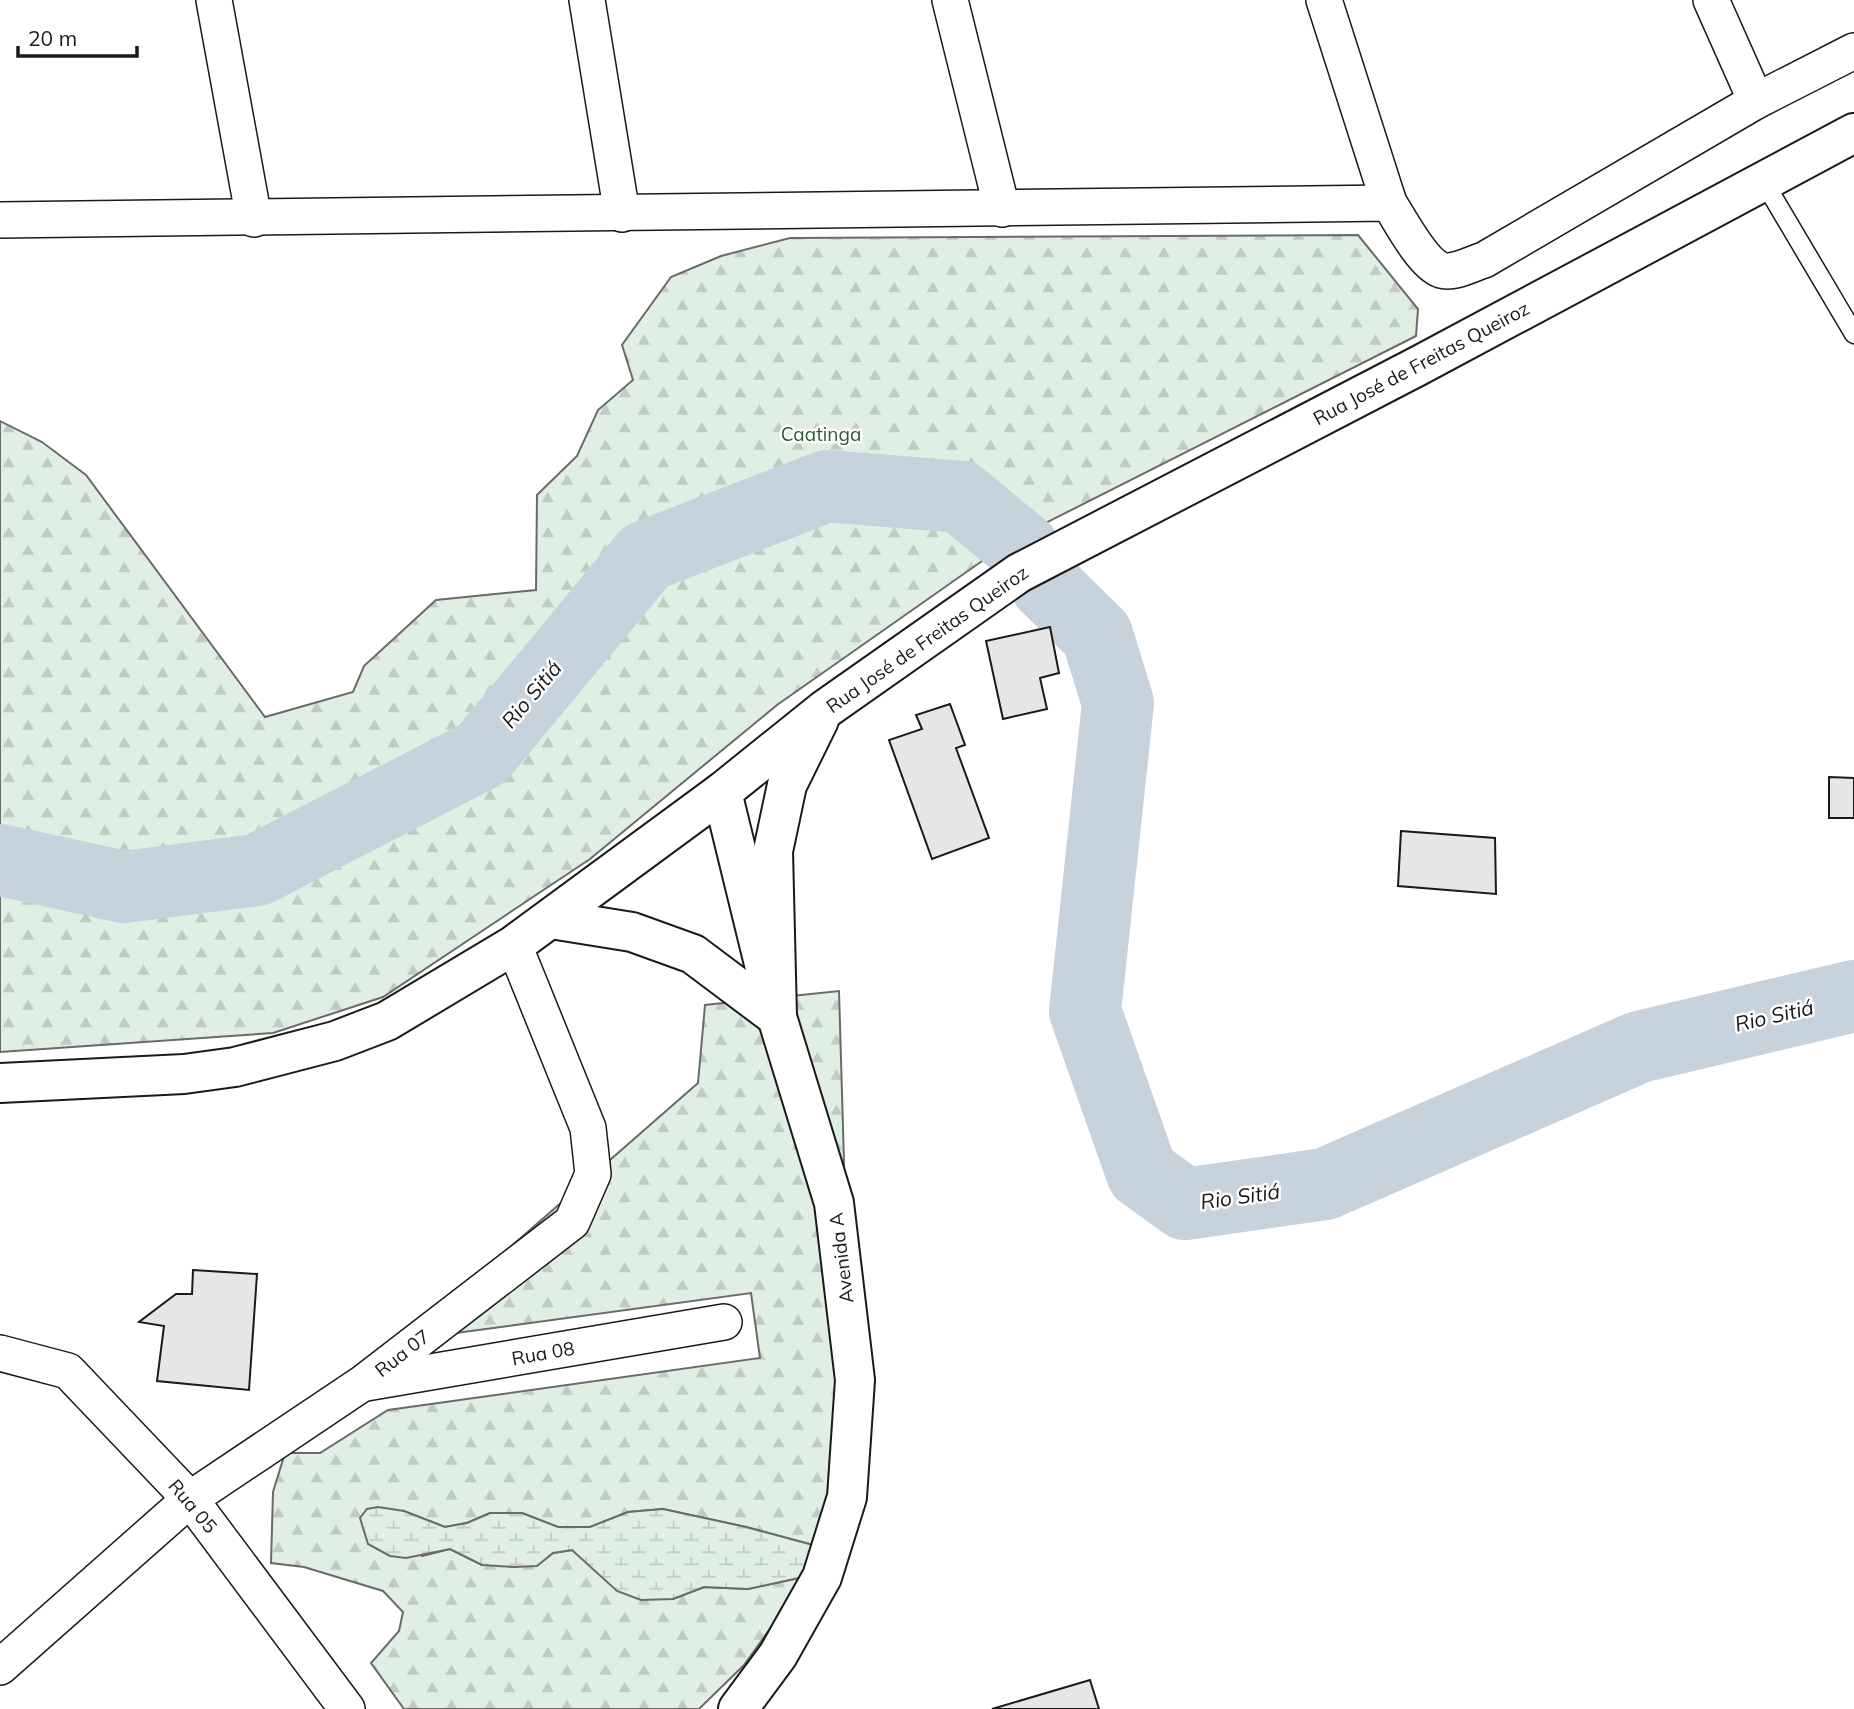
<svg xmlns="http://www.w3.org/2000/svg" width="1854" height="1709" viewBox="0 0 1854 1709" font-family="Mulish,sans-serif">
	<defs>
		<pattern id="forest-firs" width="22" height="20" patternUnits="userSpaceOnUse" patternTransform="scale(1.75)"><rect width="22" height="20" fill="#e0efe3"/><path d="M5 1l3.5 6h-7zM16 11l3.5 6h-7z" fill="#c0ccc2"/></pattern>
		<pattern id="wetland-marsh" width="20" height="14" patternUnits="userSpaceOnUse" patternTransform="scale(1.75)"><rect width="20" height="14" fill="#e0efe3"/><path d="M1 5h8M5 5V1M11 12h8M15 12V8" fill="none" stroke="#c0ccc2"/></pattern>
	</defs>
	<rect width="100%" height="100%" fill="#fff"/>
	<!-- forest -->
	<g fill="url(#forest-firs)" stroke="#6a6a6a" stroke-width="2">
		<path d="M1358,235L1418,309L1416,336L1012,540L777,705L590,859L383,997L273,1033L0,1052V421L42,442L86,475L265,717L353,692L364,666L436,600L536,590L537,495L577,456L598,410L633,380L622,345L671,277L721,256L790,238Z"/>
		<path d="M839,991L852,1435L824,1548L746,1527L663,1509L628,1512L590,1527H558L522,1513H490L467,1523L445,1527L404,1511L422,1556L450,1549L482,1565H537L553,1553L572,1550L589,1564L673,1599L704,1587L748,1589L808,1576L744,1665L699,1709H404L371,1663L399,1631L403,1612L383,1591L304,1567L271,1563L273,1492L285,1453H320L388,1410L760,1358L751,1293L404,1340L698,1083L705,1005Z"/>
	</g>
	<!-- wetland -->
	<path fill="url(#wetland-marsh)" stroke="#6a6a6a" stroke-width="2" d="M378,1507L404,1511L445,1527L467,1523L490,1513H522L558,1527H590L628,1512L663,1509L746,1527L824,1548L808,1576L748,1589L704,1587L673,1599L641,1600L617,1591L572,1550L553,1553L537,1566L514,1567L482,1565L450,1549L406,1558L390,1556L368,1544L360,1518L367,1509Z"/>
	<g fill="none" stroke-linecap="round" stroke-linejoin="round">
		<!-- river -->
		<g stroke="#c6d2dc" stroke-width="72">
			<path d="M1046,585L1097,635L1118,703L1085,1011L1142,1173L1185,1204L1325,1184L1639,1047L1854,996"/>
			<path d="M0,860L124,887L257,870L482,754L646,556L827,486L961,497L1025,550"/>
		</g>
	</g>
	<!-- building -->
	<g fill="#e6e6e6" stroke="#1a1a1a" stroke-width="2">
		<path d="M1050,627L1059,673L1040,678L1047,709L1003,719L986,641Z"/>
		<path d="M950,704L965,745L956,748L989,838L932,859L889,740L922,729L916,715Z"/>
		<path d="M1829,777L1854,778V818H1829Z"/>
		<path d="M1401,831L1495,838L1496,894L1398,886Z"/>
		<path d="M193,1270L257,1274L249,1390L157,1381L164,1326L139,1322L176,1294H192Z"/>
		<path d="M1090,1680L1099,1709H992Z"/>
	</g>
	<g fill="none" stroke-linecap="round" stroke-linejoin="round">
		<!-- service casing -->
		<g stroke="#1a1a1a" stroke-width="21">
			<path id="service" d="M1764,182L1854,334"/>
		</g>
		<!-- minor casing -->
		<g stroke="#1a1a1a" stroke-width="38">
			<g id="minor">
				<path d="M214,0L254,219"/>
				<path d="M587,0L622,214"/>
				<path d="M950,0L1002,209"/>
				<path d="M1324,0L1389,203"/>
				<path d="M1711,0L1756,101"/>
				<path d="M0,220L1389,203C1400,220 1422,263 1441,270C1454,274 1471,264 1484,260L1756,101L1854,51"/>
				<path d="M0,1353L68,1371L190,1499L347,1709"/>
				<path d="M366,1383L724,1322"/>
				<path d="M0,1667L190,1499L363,1383L572,1222L593,1174L588,1128L514,945"/>
			</g>
		</g>
		<!-- tertiary casing -->
		<g stroke="#1a1a1a" stroke-width="42">
			<path id="tertiary" d="M722,792L777,1017L834,1203L855,1380L847,1497L822,1577L778,1655L738,1709"/>
		</g>
		<!-- secondary casing -->
		<g stroke="#1a1a1a" stroke-width="42">
			<g id="secondary">
				<path d="M551,919L632,932L693,954L777,1017"/>
				<path d="M777,1017L773,851L787,785L819,720"/>
				<path d="M0,1083L184,1074L235,1067L335,1041L387,1021L514,945L722,792L824,710L1019,573L1418,366L1854,133"/>
			</g>
		</g>
		<!-- service -->
		<use href="#service" stroke="#fff" stroke-width="18"/>
		<!-- minor -->
		<use href="#minor" stroke="#fff" stroke-width="35"/>
		<!-- tertiary -->
		<use href="#tertiary" stroke="#fff" stroke-width="38"/>
		<!-- secondary -->
		<use href="#secondary" stroke="#fff" stroke-width="38"/>
	</g>
	<g text-anchor="middle" dominant-baseline="central" stroke-width="5" stroke-linejoin="round" paint-order="stroke">
		<!-- street labels -->
		<g font-size="19" fill="#1a1a1a" stroke="#fff">
			<text transform="translate(1421 363) rotate(-28)">Rua José de Freitas Queiroz</text>
			<text transform="translate(927 639) rotate(-35)">Rua José de Freitas Queiroz</text>
			<text transform="translate(841 1258) rotate(-97)">Avenida A</text>
			<text transform="translate(402 1353) rotate(-38)">Rua 07</text>
			<text transform="translate(543 1353) rotate(-10)">Rua 08</text>
			<text transform="translate(193 1506) rotate(50)">Rua 05</text>
		</g>
		<!-- park labels -->
		<g font-size="19" fill="#2b5a34" stroke="#fff">
			<text x="821" y="434">Caatinga</text>
		</g>
		<!-- water labels -->
		<g font-size="21" font-style="italic" fill="#1a1a1a" stroke="#fff">
			<text transform="translate(531 694) rotate(-50)">Rio Sitiá</text>
			<text transform="translate(1774 1015) rotate(-13)">Rio Sitiá</text>
			<text transform="translate(1240 1196) rotate(-8)">Rio Sitiá</text>
		</g>
	</g>
	<!-- scale -->
	<path d="M18 46v10h119v-10" fill="none" stroke="#1a1a1a" stroke-width="3.5"/>
	<text x="28" y="46" font-size="21" fill="#1a1a1a" stroke="#ffffff" stroke-width="5" paint-order="stroke">20 m</text>
</svg>
